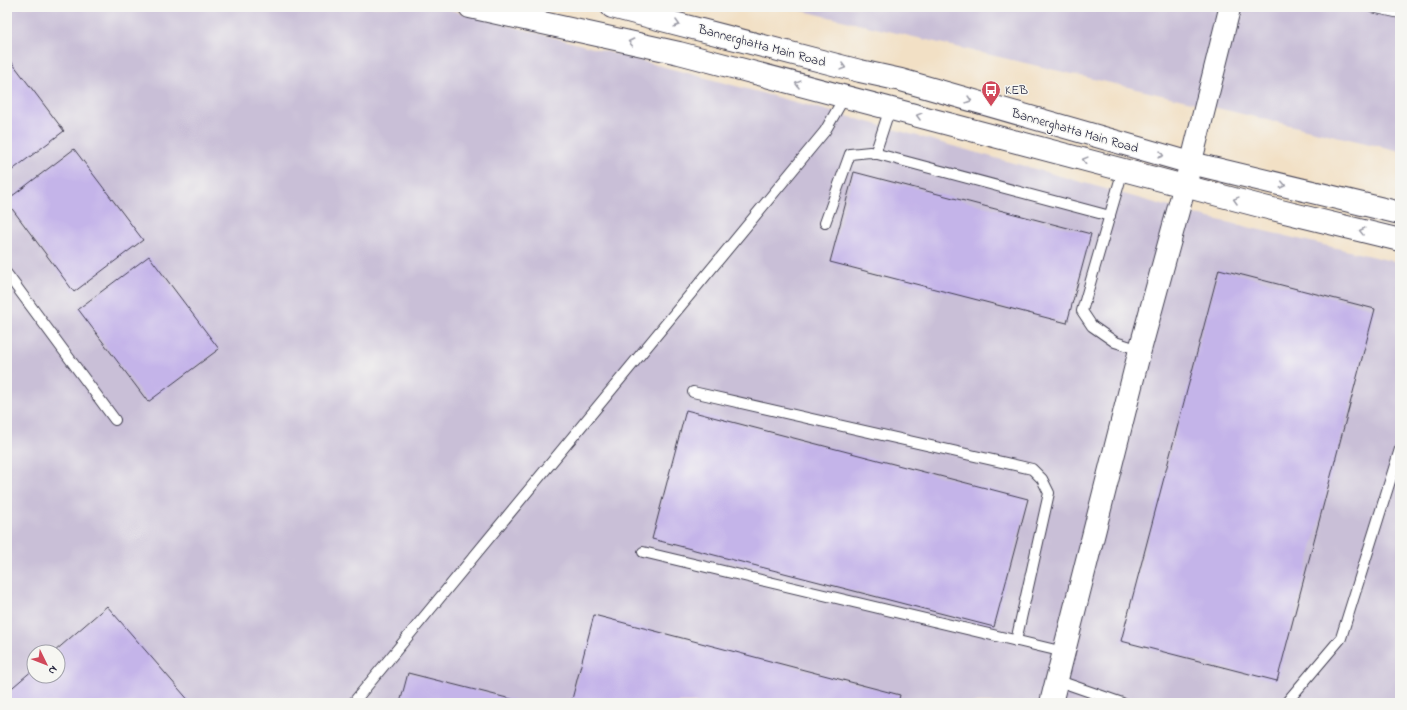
<svg xmlns="http://www.w3.org/2000/svg" width="1407" height="710" viewBox="0 0 1407 710" font-family="'Indie Flower',sans-serif">
	<rect width="100%" height="100%" fill="#f6f6f2"/>
	<filter id="ink" filterUnits="userSpaceOnUse"><feTurbulence type="fractalNoise" baseFrequency=".025" numOctaves="2"/><feDisplacementMap in="SourceGraphic" scale="8" xChannelSelector="R" yChannelSelector="G"/><feConvolveMatrix kernelMatrix="1 2 1 2 8 2 1 2 1" color-interpolation-filters="sRGB"/></filter>
	<filter id="wash" filterUnits="userSpaceOnUse"><feTurbulence type="fractalNoise" baseFrequency=".012" numOctaves="4" result="noise"/><feDisplacementMap in="SourceGraphic" scale="16" xChannelSelector="R" yChannelSelector="G"/><feGaussianBlur stdDeviation="0.9" result="paint"/><feColorMatrix in="noise" values="0 0 0 0 0 0 0 0 0 0 0 0 0 0 0 0 0 1.4 0 .05"/><feComposite in="paint" operator="in"/></filter>
	<g filter="url(#wash)">
		<rect width="100%" height="100%" fill="#f2e0c5"/>
		<!-- industrial -->
		<g fill="#c9bfd7" fill-rule="evenodd">
			<path d="M7,7H440L829,111L1205,217L1400,263V703H7ZM34,652H58V676H34Z"/>
			<path d="M786,7H1400V151Z"/>
		</g>
		<g id="blocks">
			<!-- building -->
			<g fill="#c4b4e9">
				<path d="M7,56L64,131L7,174Z"/>
				<path d="M74,149L143,240L74,292L7,202V200Z"/>
				<path d="M854,172L1091,234L1067,323L830,262Z"/>
				<path d="M149,256L219,349L148,402L78,309Z"/>
				<path d="M1219,269L1375,309L1277,681L1121,641Z"/>
				<path d="M686,410L1028,499L994,627L652,539Z"/>
				<path d="M107,606L191,703H7V692L34,669V676H58V652H54Z"/>
				<path d="M594,615L900,695L898,703H571Z"/>
				<path d="M408,673L523,702V703H400Z"/>
			</g>
		</g>
	</g>
	<g filter="url(#ink)">
		<use href="#blocks" fill-opacity="0" stroke="#413e50" stroke-width="1"/>
		<g fill="none" stroke-linecap="round" stroke-linejoin="round">
			<!-- service casing -->
			<g stroke="#413e50" stroke-width="12">
				<g id="service">
					<path d="M1372,7L1400,13"/>
					<path d="M875,154L890,108"/>
					<path d="M1123,170L1082,311L1092,326L1115,342L1140,350"/>
					<path d="M825,223L850,154L870,152L1110,216"/>
					<path d="M7,274L115,420"/>
					<path d="M693,392L1032,469L1042,479L1049,493L1016,641"/>
					<path d="M643,552L1064,652"/>
					<path d="M1056,680L1122,703"/>
					<path d="M353,703L825,131L845,96"/>
					<path d="M1286,703L1341,638L1400,449"/>
				</g>
			</g>
			<!-- minor casing -->
			<g stroke="#413e50" stroke-width="23">
				<path id="minor" d="M1191,163L1230,7"/>
			</g>
			<!-- tertiary casing -->
			<g stroke="#413e50" stroke-width="24">
				<path id="tertiary" d="M1051,703L1140,350L1191,163"/>
			</g>
			<!-- primary casing -->
			<g stroke="#413e50" stroke-width="24">
				<g id="primary">
					<path d="M470,7L679,53L1264,207L1400,240"/>
					<path d="M612,7L860,71L901,80L1191,163L1400,213"/>
				</g>
			</g>
			<!-- service -->
			<use href="#service" stroke="#fff" stroke-width="10"/>
			<!-- minor -->
			<use href="#minor" stroke="#fff" stroke-width="21"/>
			<!-- tertiary -->
			<use href="#tertiary" stroke="#fff" stroke-width="22"/>
			<!-- primary -->
			<use href="#primary" stroke="#fff" stroke-width="22"/>
		</g>
		<!-- one-way arrows -->
		<defs><path id="oneway-chevron" d="M-2-3.5L2.5 0L-2 3.5" fill="none" stroke-width="1.6" stroke-linecap="round" stroke-linejoin="round"/></defs>
		<g stroke="#9c9ca7">
			<use href="#oneway-chevron" transform="translate(677 24) rotate(15)"/>
			<use href="#oneway-chevron" transform="translate(631 42) rotate(-168)"/>
			<use href="#oneway-chevron" transform="translate(843 67) rotate(15)"/>
			<use href="#oneway-chevron" transform="translate(798 84) rotate(-165)"/>
			<use href="#oneway-chevron" transform="translate(969 100) rotate(16)"/>
			<use href="#oneway-chevron" transform="translate(919 116) rotate(-165)"/>
			<use href="#oneway-chevron" transform="translate(1161 155) rotate(16)"/>
			<use href="#oneway-chevron" transform="translate(1085 160) rotate(-165)"/>
			<use href="#oneway-chevron" transform="translate(1283 185) rotate(13)"/>
			<use href="#oneway-chevron" transform="translate(1236 200) rotate(-165)"/>
			<use href="#oneway-chevron" transform="translate(1362 231) rotate(-166)"/>
		</g>
	</g>
	<!-- icons -->
	<defs>
		<g id="bus-pin" transform="scale(1)"><path d="M0 17L-7.5 6A9.5 9.5 0 1 1 7.5 6Z" fill="#d1495b" stroke="#f6f6f2"/><path d="M-5-6H5V4H4V6H2V4H-2V6H-4V4H-5ZM-3.5-4V0h7V-4ZM-3.5 1.2v1.5H-2V1.2ZM2 1.2v1.5H3.5V1.2Z" fill="#fff"/></g>
	</defs>
	<g fill-rule="evenodd">
		<use href="#bus-pin" x="991" y="90"/>
	</g>
	<g text-anchor="middle" dominant-baseline="central" stroke-width="3" stroke-linejoin="round" paint-order="stroke">
		<!-- street labels -->
		<g font-size="13" fill="#22223b" stroke="#f6f6f2">
			<text transform="translate(762 46) rotate(15)">Bannerghatta Main Road</text>
			<text transform="translate(1075 131) rotate(16)">Bannerghatta Main Road</text>
		</g>
		<!-- poi labels -->
		<g font-size="13" fill="#22223b" stroke="#f6f6f2" text-anchor="start">
			<text x="1005" y="90">KEB</text>
		</g>
	</g>
	<!-- margin -->
	<rect width="1407" height="710" fill="none" stroke="#f6f6f2" stroke-width="24"/>
	<!-- north arrow -->
	<g transform="translate(46 664) rotate(133)"><circle r="19" fill="#f6f6f2" stroke="#a1a1a9"/>
	<path d="M0-3L7 15L0 10L-7 15Z" fill="#d1495b"/>
	<text y="-6" font-size="11" font-weight="bold" text-anchor="middle" fill="#22223b">N</text>
	</g>
</svg>
